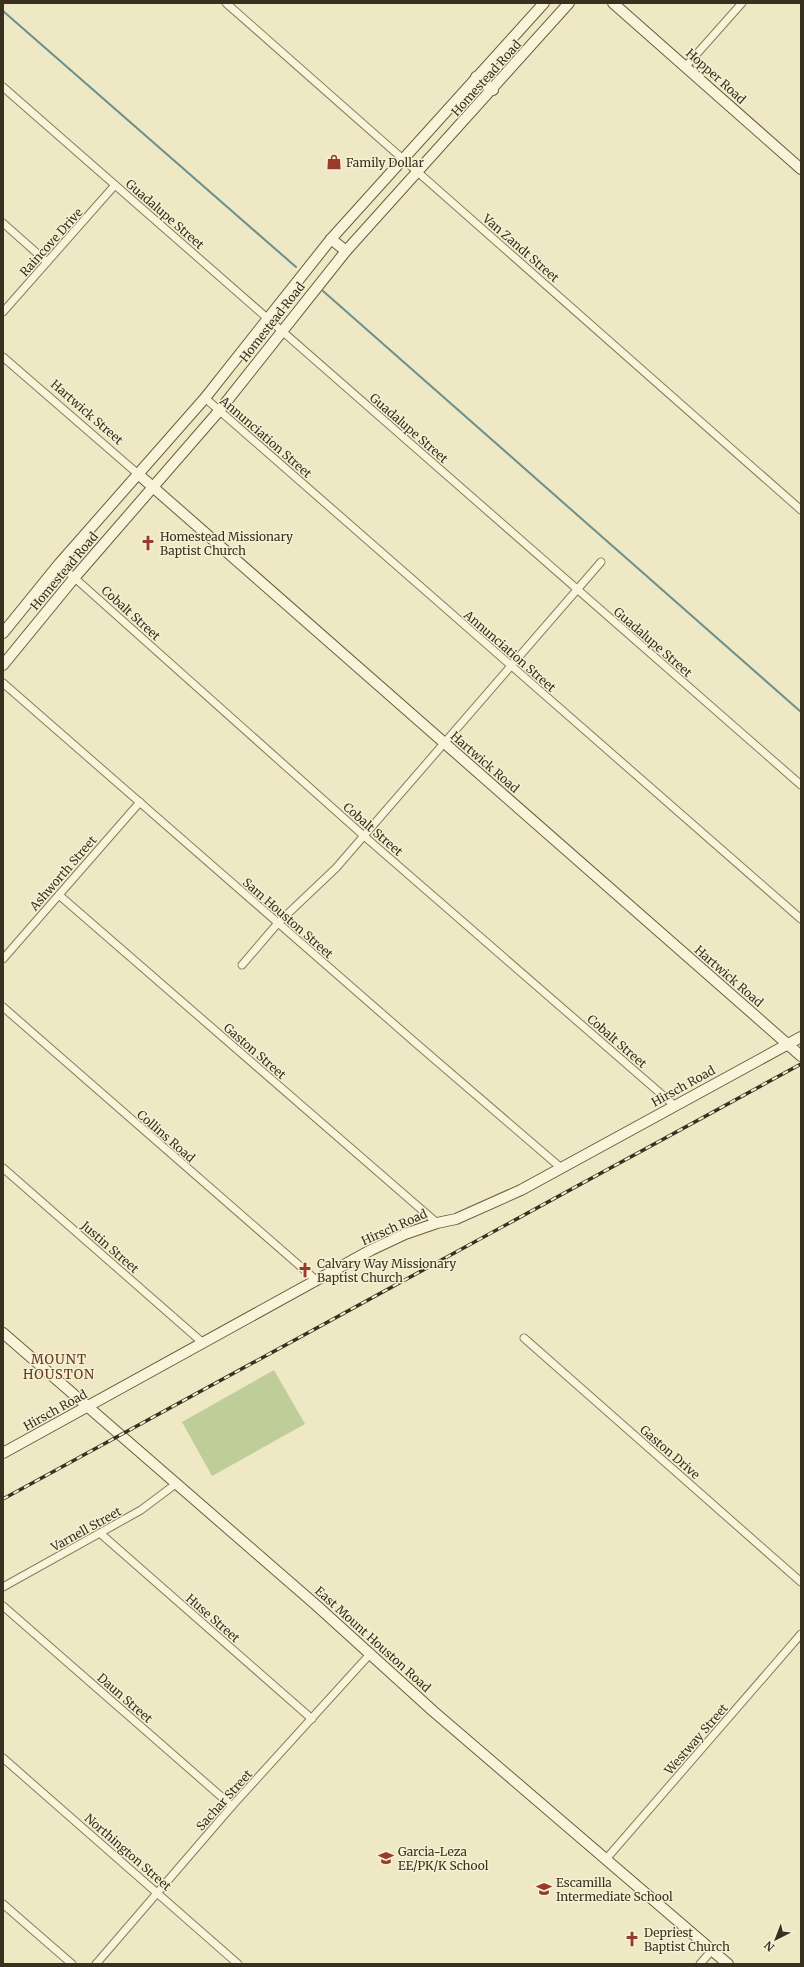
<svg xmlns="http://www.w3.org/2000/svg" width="804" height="1967" viewBox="0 0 804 1967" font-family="Merriweather,serif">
	<rect width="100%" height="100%" fill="#eee8c5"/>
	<!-- pitch -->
	<path fill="#bfcd99" d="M274,1370L305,1424L212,1476L182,1422Z"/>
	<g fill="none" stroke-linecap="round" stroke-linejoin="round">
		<!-- stream -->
		<g stroke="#6d908d" stroke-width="2">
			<path d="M3,11L296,267"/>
			<path d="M323,291L801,712"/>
		</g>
		<!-- street casing -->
		<g stroke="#897b5b" stroke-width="9">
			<g id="street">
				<path d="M226,3L801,510"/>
				<path d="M686,66L742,3"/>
				<path d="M3,87L801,785"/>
				<path d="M3,223L47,262"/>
				<path d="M3,312L115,185"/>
				<path d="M3,357L138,474"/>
				<path d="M205,398L801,919"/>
				<path d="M59,564L364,836L675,1106"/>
				<path d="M3,683L418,1045L560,1167"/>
				<path d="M59,895L437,1223"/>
				<path d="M3,959L140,802"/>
				<path d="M242,965L278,923L336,868L601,562"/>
				<path d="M3,1007L316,1280"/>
				<path d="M3,1168L203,1343"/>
				<path d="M524,1338L801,1582"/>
				<path d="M101,1534L312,1719"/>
				<path d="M3,1587L141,1510L177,1483"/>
				<path d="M3,1606L232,1806"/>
				<path d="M3,1758L238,1964"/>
				<path d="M607,1858L801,1634"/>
				<path d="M3,1904L72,1964"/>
				<path d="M96,1964L232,1806L371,1653"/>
				<path d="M700,1964L712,1950"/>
			</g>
		</g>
		<!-- secondary casing -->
		<g stroke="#6b5c3e" stroke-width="12">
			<g id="secondary">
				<path d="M613,3L801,169"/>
				<path d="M476,77L493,90"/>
				<path d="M331,239L346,251"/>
				<path d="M138,474L801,1056"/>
				<path d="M3,633L59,564L205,398L331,239L544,3"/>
				<path d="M3,665L75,577L219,411L346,251L569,3"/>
				<path d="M3,1333L316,1605L433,1711L728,1964"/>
				<path d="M3,1453L371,1250L405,1234L437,1223L456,1219L521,1190L801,1037"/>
			</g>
		</g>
		<!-- street -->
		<use href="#street" stroke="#f9f4d9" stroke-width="7"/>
		<!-- secondary -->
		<use href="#secondary" stroke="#f9f4d9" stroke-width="10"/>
		<!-- rail casing -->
		<g stroke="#3a301f" stroke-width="3.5">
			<path id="rail" d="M3,1499L801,1064"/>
		</g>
		<!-- rail -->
		<use href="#rail" stroke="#f6f1d5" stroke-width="2" stroke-dasharray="6" stroke-linecap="butt"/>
	</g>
	<!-- icons -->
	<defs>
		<g id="shop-bare" transform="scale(1.2)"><path d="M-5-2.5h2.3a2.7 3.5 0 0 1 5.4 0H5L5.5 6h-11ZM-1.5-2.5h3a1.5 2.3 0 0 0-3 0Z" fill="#983b2b" stroke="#f6f1d5" stroke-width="2.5" paint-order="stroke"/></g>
		<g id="church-bare" transform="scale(1.2)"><path d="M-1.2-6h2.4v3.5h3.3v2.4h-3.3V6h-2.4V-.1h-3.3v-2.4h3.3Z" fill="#983b2b" stroke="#f6f1d5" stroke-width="2.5" paint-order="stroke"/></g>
		<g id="school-bare" transform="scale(1.2)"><path d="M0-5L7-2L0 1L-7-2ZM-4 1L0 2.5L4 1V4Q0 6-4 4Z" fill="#983b2b" stroke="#f6f1d5" stroke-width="2.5" paint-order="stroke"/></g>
	</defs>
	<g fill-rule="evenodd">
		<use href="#shop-bare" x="334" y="162"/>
		<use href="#church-bare" x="148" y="543"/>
		<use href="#church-bare" x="305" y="1270"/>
		<use href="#school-bare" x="386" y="1858"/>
		<use href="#school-bare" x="544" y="1889"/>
		<use href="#church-bare" x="632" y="1939"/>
	</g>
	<g text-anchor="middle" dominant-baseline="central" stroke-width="3" stroke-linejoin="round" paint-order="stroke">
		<!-- street labels -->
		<g font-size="12" fill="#3a301f" stroke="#f6f1d5">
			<text transform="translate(716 76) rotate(42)">Hopper Road</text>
			<text transform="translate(486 78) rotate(-48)">Homestead Road</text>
			<text transform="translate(165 214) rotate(41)">Guadalupe Street</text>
			<text transform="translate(51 242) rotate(-48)">Raincove Drive</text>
			<text transform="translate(521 248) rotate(41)">Van Zandt Street</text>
			<text transform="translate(272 322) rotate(-52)">Homestead Road</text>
			<text transform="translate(87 412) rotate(41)">Hartwick Street</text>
			<text transform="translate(409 428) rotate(41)">Guadalupe Street</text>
			<text transform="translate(266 437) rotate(41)">Annunciation Street</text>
			<text transform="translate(64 571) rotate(-50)">Homestead Road</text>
			<text transform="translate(131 613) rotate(42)">Cobalt Street</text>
			<text transform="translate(653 642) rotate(41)">Guadalupe Street</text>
			<text transform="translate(510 651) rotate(41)">Annunciation Street</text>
			<text transform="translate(485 762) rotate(41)">Hartwick Road</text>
			<text transform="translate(373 829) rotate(41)">Cobalt Street</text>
			<text transform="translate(63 873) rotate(-49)">Ashworth Street</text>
			<text transform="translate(288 918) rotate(41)">Sam Houston Street</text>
			<text transform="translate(729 976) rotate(41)">Hartwick Road</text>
			<text transform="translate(617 1041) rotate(41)">Cobalt Street</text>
			<text transform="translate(255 1051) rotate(41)">Gaston Street</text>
			<text transform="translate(683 1086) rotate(-29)">Hirsch Road</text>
			<text transform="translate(166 1136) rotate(41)">Collins Road</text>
			<text transform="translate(394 1227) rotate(-24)">Hirsch Road</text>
			<text transform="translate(110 1247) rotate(41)">Justin Street</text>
			<text transform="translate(55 1410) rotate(-29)">Hirsch Road</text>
			<text transform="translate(670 1452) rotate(41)">Gaston Drive</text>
			<text transform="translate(86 1529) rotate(-29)">Varnell Street</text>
			<text transform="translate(213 1618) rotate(41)">Huse Street</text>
			<text transform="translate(373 1639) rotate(42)">East Mount Houston Road</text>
			<text transform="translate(125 1698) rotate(41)">Daun Street</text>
			<text transform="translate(696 1739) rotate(-49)">Westway Street</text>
			<text transform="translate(224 1800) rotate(-48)">Sachar Street</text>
			<text transform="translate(128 1852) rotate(41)">Northington Street</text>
		</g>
		<!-- poi labels -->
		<g font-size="12" fill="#3a301f" stroke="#f6f1d5" text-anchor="start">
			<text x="346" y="162">Family Dollar</text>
			<text x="160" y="536">Homestead Missionary<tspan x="160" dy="14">Baptist Church</tspan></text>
			<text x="317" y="1263">Calvary Way Missionary<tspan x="317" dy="14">Baptist Church</tspan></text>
			<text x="398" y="1851">Garcia-Leza<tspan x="398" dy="14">EE/PK/K School</tspan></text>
			<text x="556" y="1882">Escamilla<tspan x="556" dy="14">Intermediate School</tspan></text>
			<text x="644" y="1932">Depriest<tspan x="644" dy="14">Baptist Church</tspan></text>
		</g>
		<!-- neighbourhood labels -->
		<g font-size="13" letter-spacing="1" fill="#66381e" stroke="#f6f1d5">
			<text x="59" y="1359">MOUNT<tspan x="59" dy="15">HOUSTON</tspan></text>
		</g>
	</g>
	<!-- border -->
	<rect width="804" height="1967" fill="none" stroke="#3a301f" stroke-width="8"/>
	<!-- north arrow -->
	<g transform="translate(776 1939) rotate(222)" stroke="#f6f1d5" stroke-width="3" paint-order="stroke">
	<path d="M0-3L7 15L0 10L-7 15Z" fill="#3a301f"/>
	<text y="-6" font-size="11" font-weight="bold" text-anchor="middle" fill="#3a301f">N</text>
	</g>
</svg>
